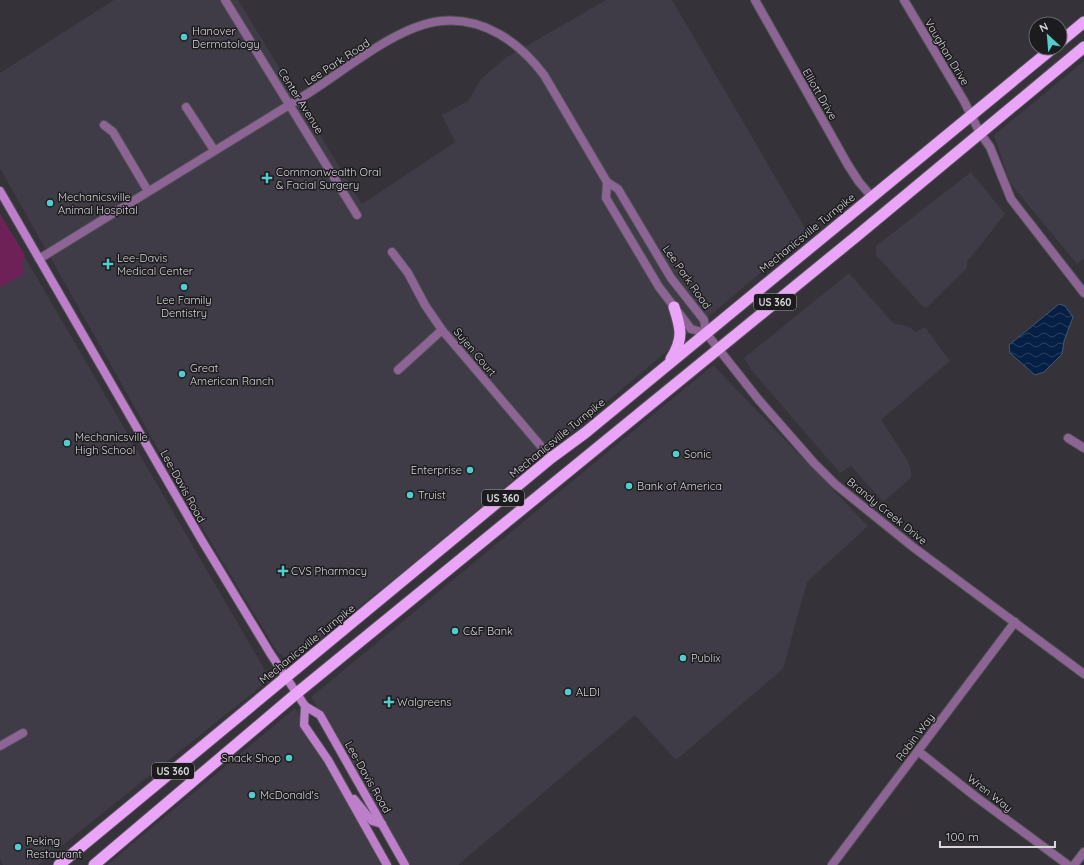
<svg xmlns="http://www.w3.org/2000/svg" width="1084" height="865" viewBox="0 0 1084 865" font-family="Quicksand,sans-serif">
	<defs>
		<pattern id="water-waves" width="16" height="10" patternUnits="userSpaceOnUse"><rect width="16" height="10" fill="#062045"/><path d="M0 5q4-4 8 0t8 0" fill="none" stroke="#2a405f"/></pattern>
	</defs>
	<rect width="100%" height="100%" fill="#353339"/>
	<!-- built -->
	<g fill="#3f3b47">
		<path d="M114,0H238L362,204L455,142L442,115L468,101L481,79L507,57L606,0H672L808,233L418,560L298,656L285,657L278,653L206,534L0,168V73Z"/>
		<path d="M1084,61V258L1077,264L1010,183L994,135Z"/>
		<path d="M971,172L1005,214L967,262V268L926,308L921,305L876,255V246Z"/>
		<path d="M0,214L266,672L265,683L38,865H3L0,859Z"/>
		<path d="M849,273L893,323L909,327L916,332L925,327L950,361L881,420L908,461L911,471V478L883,502L851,466L840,473L752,371L744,358Z"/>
		<path d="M713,365L868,526L807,582L783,669L676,760L635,715L458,865H399L353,769L311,697Z"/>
		<path d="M295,708L383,865H107Z"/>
	</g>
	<!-- pitch -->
	<path fill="#6d2156" d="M0,214L25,255L22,266L24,274L0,287Z"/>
	<!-- water -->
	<path fill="url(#water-waves)" stroke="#455772" d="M1059,304L1065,306L1073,317L1064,341L1062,354L1044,372L1035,375L1010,353L1009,345Z"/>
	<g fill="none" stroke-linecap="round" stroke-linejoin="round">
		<!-- minor casing -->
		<g stroke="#525056" stroke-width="10">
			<g id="minor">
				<path d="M225,0L357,215"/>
				<path d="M755,0L848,165L859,182L872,197"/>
				<path d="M904,0L964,101L980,133L990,147L1011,199L1084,293"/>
				<path d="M186,107L214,150"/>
				<path d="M104,125L113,132L148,191"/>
				<path d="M607,182L606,198L659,287L691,329L706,333"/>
				<path d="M392,252L408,273L425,305L442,330L551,458"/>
				<path d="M39,259C128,204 218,149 307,94C344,71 398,25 441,21C484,17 519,42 544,75L607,182L618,189L671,278L704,320L706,333L758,399L814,463L835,484L913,547L1084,674"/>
				<path d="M398,370L442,330"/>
				<path d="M1068,438L1084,448"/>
				<path d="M0,746L23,733"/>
				<path d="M918,751L976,797L1068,865"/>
				<path d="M832,865L1015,622"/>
				<path d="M1074,865L1084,852"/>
			</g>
		</g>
		<!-- secondary casing -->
		<g stroke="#525056" stroke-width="10">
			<g id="secondary">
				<path d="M0,191L201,539L270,653L305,706L320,715L405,865"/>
				<path d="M305,706L304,725L328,760L387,865"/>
				<path d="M354,799L372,821L382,824"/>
			</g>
		</g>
		<!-- trunk casing -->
		<g stroke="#525056" stroke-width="13">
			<g id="trunk">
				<path d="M1060,42L1084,22"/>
				<path d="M671,359C684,338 681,329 674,307"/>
				<path d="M59,865L551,458L585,433L1053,48"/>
				<path d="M94,865L297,693L858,235L1084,47"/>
			</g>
		</g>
		<!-- minor -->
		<use href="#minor" stroke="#8d6594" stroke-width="8"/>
		<!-- secondary -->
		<use href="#secondary" stroke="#be7fca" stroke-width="8"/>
		<!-- trunk -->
		<use href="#trunk" stroke="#eba5f8" stroke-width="11"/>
	</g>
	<!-- markers -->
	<g fill="#52cdcd" stroke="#1c1b1e" stroke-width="1.5">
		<circle cx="184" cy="37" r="4"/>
		<path d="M265 172h4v4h4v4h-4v4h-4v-4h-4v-4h4z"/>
		<circle cx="50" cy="203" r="4"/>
		<path d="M106 258h4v4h4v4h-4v4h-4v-4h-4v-4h4z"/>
		<circle cx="184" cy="287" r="4"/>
		<circle cx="182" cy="374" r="4"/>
		<circle cx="67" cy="443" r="4"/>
		<circle cx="676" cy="454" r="4"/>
		<circle cx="470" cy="470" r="4"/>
		<circle cx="629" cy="486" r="4"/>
		<circle cx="410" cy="495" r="4"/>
		<path d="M281 565h4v4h4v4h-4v4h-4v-4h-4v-4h4z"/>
		<circle cx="455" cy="631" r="4"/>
		<circle cx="683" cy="658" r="4"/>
		<circle cx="568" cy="692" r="4"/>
		<path d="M387 696h4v4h4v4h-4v4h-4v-4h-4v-4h4z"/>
		<circle cx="289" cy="758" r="4"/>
		<circle cx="252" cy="795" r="4"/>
		<circle cx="18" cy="847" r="4"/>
	</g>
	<g text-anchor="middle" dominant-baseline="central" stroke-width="3" stroke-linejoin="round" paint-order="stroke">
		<!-- shield labels -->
		<g fill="#1c1b1e" stroke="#9f9ea2" stroke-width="1">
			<rect x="754" y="294" width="42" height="16" rx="3"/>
			<rect x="482" y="490" width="42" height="16" rx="3"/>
			<rect x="152" y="763" width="42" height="16" rx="3"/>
		</g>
		<g font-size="10" font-weight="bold" fill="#d7d6da">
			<text x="775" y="302">US 360</text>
			<text x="503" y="498">US 360</text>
			<text x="173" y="771">US 360</text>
		</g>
		<!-- poi labels -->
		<g font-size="11" fill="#d7d6da" stroke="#1c1b1e" text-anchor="start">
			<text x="192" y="31">Hanover<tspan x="192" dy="13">Dermatology</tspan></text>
			<text x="276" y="172">Commonwealth Oral<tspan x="276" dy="13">&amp; Facial Surgery</tspan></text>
			<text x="58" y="197">Mechanicsville<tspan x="58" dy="13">Animal Hospital</tspan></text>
			<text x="117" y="258">Lee-Davis<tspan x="117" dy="13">Medical Center</tspan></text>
			<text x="184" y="300" text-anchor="middle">Lee Family<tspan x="184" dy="13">Dentistry</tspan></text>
			<text x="190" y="368">Great<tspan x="190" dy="13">American Ranch</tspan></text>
			<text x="75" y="437">Mechanicsville<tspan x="75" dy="13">High School</tspan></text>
			<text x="684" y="454">Sonic</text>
			<text x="462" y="470" text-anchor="end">Enterprise</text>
			<text x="637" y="486">Bank of America</text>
			<text x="418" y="495">Truist</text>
			<text x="291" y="571">CVS Pharmacy</text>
			<text x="463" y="631">C&amp;F Bank</text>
			<text x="691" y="658">Publix</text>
			<text x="576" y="692">ALDI</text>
			<text x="397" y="702">Walgreens</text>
			<text x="281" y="758" text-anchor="end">Snack Shop</text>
			<text x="260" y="795">McDonald's</text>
			<text x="26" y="841">Peking<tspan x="26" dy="13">Restaurant</tspan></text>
		</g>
		<!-- street labels -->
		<g font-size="11" fill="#d7d6da" stroke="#1c1b1e">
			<text transform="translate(947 52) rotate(59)">Vaughan Drive</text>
			<text transform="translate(337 62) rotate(-33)">Lee Park Road</text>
			<text transform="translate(820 94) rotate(60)">Elliott Drive</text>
			<text transform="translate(301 101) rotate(58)">Center Avenue</text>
			<text transform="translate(807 233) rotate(-39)">Mechanicsville Turnpike</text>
			<text transform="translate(687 277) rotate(55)">Lee Park Road</text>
			<text transform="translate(475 352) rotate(50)">Sujen Court</text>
			<text transform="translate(557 438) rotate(-39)">Mechanicsville Turnpike</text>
			<text transform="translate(183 486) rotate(61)">Lee-Davis Road</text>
			<text transform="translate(887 511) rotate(39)">Brandy Creek Drive</text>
			<text transform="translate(307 644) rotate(-39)">Mechanicsville Turnpike</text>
			<text transform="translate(915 737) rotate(-53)">Robin Way</text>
			<text transform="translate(368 777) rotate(60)">Lee-Davis Road</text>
			<text transform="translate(990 793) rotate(38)">Wren Way</text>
		</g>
	</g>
	<!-- north arrow -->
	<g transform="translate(1048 36) rotate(334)"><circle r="19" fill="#1c1b1e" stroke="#676669"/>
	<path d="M0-3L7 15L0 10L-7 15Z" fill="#52cdcd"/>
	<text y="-6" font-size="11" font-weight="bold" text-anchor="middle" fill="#d7d6da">N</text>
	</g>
	<!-- scale -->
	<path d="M940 841v6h115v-6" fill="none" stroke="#d7d6da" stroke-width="2"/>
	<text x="946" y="841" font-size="12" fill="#d7d6da" stroke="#1c1b1e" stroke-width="3" paint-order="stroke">100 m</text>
</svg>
